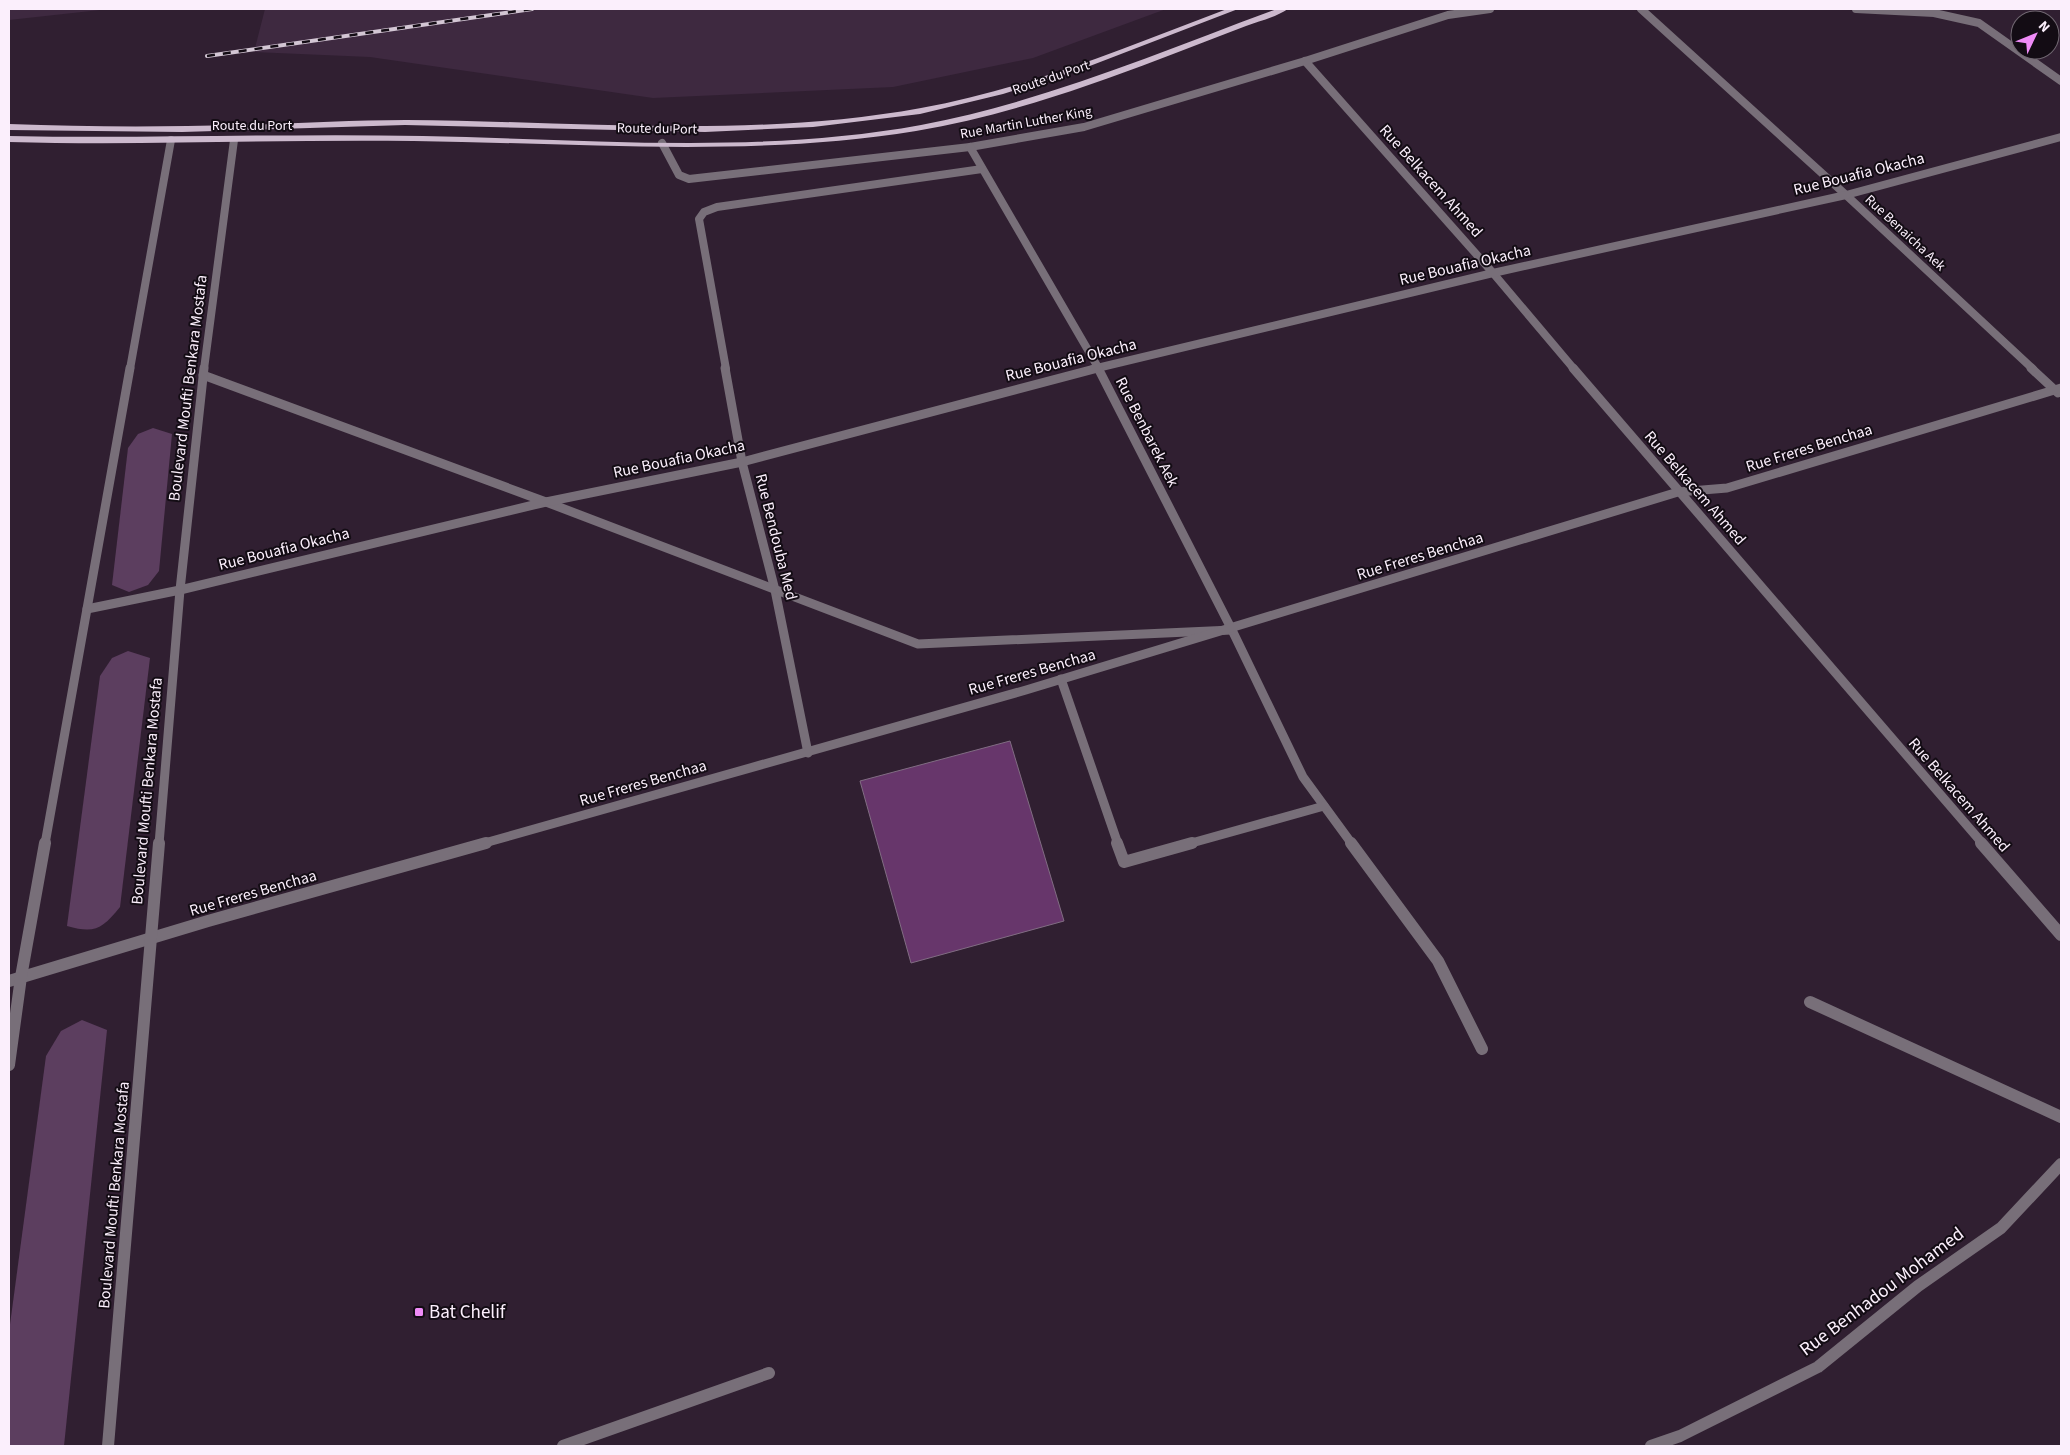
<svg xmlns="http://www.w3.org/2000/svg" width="2070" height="1455" viewBox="0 0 2070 1455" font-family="'Source Sans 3',sans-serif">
	<rect width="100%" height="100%" fill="#301f31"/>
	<!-- built -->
	<g fill="#3e2940">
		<path d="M9,9H109L9,20Z"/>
		<path d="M265,9H1166L1033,58L893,87L653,98L370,57L254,52Z"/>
	</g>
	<!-- green -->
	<g fill="#5c3e5f">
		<path d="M153,428L172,434L159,571L148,585L129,592L112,585L128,448L138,434Z"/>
		<path d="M128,651L150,658L120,907C102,929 95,934 67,926L100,676L112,658Z"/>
		<path d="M82,1020L107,1030L64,1446H9V1332L46,1056L61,1031Z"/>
	</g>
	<!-- building -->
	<path fill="#67366b" stroke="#816d83" d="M1010,741L1064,921L911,963L860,781Z"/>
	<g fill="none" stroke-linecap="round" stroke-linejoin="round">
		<!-- lane-far1 -->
		<g stroke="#786f79" stroke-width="9">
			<path d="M1232,630L1303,777L1352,844"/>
			<path d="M1061,679L1118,844"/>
			<path d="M1188,844L1324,806"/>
		</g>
		<!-- lane -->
		<g stroke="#786f79" stroke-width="12">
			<path d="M1117,843L1124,862L1192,843"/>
			<path d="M1351,843L1438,961L1482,1049"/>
			<path d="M1810,1002L2061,1117"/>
		</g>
		<!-- street-far2 -->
		<g stroke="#786f79" stroke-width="8">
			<path d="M1641,9L1846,195L2033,369"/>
			<path d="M1856,9L1934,13L1979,23L2061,81"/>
			<path d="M1305,61L1493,273L1574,369"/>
			<path d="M662,143L679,175L689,179L970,147L1084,127L1305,61L1448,15L1490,9"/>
			<path d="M970,147L1099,369"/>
			<path d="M130,369L171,140"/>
			<path d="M204,369L234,140"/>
			<path d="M726,369L699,219L704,212L717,207L982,169"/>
			<path d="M1093,369L1493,273L1846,195L2061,137"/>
		</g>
		<!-- street-far1 -->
		<g stroke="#786f79" stroke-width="9">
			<path d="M725,368L742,462L775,590L808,753"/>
			<path d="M1573,368L1983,844"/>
			<path d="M2031,368L2058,393"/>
			<path d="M203,375L546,502L918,644L1232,630L1098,368"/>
			<path d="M87,609L180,590L546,502L742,462L1098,368"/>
			<path d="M45,844L130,368"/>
			<path d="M159,844L180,590L204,368"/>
			<path d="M481,844L1026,690L1678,492L1727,488L2061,388"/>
		</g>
		<!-- street -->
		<g stroke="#786f79" stroke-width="12">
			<path d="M1981,843L2061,935"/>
			<path d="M9,981L208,921L486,843"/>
			<path d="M9,1065L21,977L45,843"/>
			<path d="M108,1446L159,843"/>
			<path d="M563,1446L769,1373"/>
			<path d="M1651,1446L1680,1436L1818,1367L1918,1286L2001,1228L2061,1164"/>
		</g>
		<!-- primary -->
		<g fill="#ccb9cd" fill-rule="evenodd">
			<path d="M1227,9H1238L1082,69L1003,94L920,114L813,127L705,132L405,125L182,132L9,130V124C86,127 162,127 239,125C295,124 350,120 406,120C578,121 751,139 921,108C1027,89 1127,47 1227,9Z"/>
			<path d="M1277,9H1288C1276,17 1260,21 1246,26C1217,37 1189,48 1160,59C1081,89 1000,117 916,131C750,158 582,143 414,141C279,139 144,146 9,142V136C147,139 285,133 423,136C588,139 757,155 921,125C1044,102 1160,52 1277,9Z"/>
		</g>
		<!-- rail casing -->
		<g stroke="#d3c6d4" stroke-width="4">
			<path id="rail" d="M207,56L532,9"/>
		</g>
		<!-- rail -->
		<use href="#rail" stroke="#130c14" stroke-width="2.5" stroke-dasharray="8" stroke-linecap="butt"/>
	</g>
	<!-- markers -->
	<rect fill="#ef8bf7" stroke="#130c14" stroke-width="2" x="414" y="1307" width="10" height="10" rx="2.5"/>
	<g text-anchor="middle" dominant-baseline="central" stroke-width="4" stroke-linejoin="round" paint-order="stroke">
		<!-- far-street labels -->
		<g font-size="14" fill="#fbeffc" stroke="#130c14">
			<text transform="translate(1051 78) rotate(-19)">Route du Port</text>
			<text transform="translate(1026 123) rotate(-10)">Rue Martin Luther King</text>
			<text x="252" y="126">Route du Port</text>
			<text transform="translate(657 129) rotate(1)">Route du Port</text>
			<text transform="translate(1905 233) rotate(43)">Rue Benaicha Aek</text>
		</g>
		<!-- street labels -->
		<g font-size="16" fill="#fbeffc" stroke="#130c14">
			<text transform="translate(1859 174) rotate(-14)">Rue Bouafia Okacha</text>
			<text transform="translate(1431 181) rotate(48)">Rue Belkacem Ahmed</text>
			<text transform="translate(1465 265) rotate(-13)">Rue Bouafia Okacha</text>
			<text transform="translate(1071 360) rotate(-14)">Rue Bouafia Okacha</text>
			<text transform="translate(188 388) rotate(-83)">Boulevard Moufti Benkara Mostafa</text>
			<text transform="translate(1147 432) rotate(63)">Rue Benbarek Aek</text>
			<text transform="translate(1809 448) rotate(-17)">Rue Freres Benchaa</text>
			<text transform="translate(679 459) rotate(-12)">Rue Bouafia Okacha</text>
			<text transform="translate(1695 488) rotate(49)">Rue Belkacem Ahmed</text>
			<text transform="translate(776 537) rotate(76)">Rue Bendouba Med</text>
			<text transform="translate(284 549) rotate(-14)">Rue Bouafia Okacha</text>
			<text transform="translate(1420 556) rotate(-17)">Rue Freres Benchaa</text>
			<text transform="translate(1032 672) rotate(-16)">Rue Freres Benchaa</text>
			<text transform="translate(643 783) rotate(-16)">Rue Freres Benchaa</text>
			<text transform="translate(147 791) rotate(-85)">Boulevard Moufti Benkara Mostafa</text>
			<text transform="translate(1959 795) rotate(49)">Rue Belkacem Ahmed</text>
			<text transform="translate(253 893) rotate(-16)">Rue Freres Benchaa</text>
			<text transform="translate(114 1195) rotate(-85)">Boulevard Moufti Benkara Mostafa</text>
		</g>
		<!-- near-street labels -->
		<g font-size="19" fill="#fbeffc" stroke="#130c14">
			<text transform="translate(1882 1292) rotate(-37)">Rue Benhadou Mohamed</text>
		</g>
		<!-- near-poi labels -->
		<g font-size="19" fill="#fbeffc" stroke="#130c14" text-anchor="start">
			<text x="429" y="1312">Bat Chelif</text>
		</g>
	</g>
	<!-- border -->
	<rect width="2070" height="1455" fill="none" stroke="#fbeffc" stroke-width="20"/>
	<!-- north arrow -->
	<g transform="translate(2035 35) rotate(47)"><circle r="24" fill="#130c14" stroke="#706771"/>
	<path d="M0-4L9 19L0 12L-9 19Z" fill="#ef8bf7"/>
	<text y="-8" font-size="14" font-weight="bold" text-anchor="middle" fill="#fbeffc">N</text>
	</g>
</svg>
